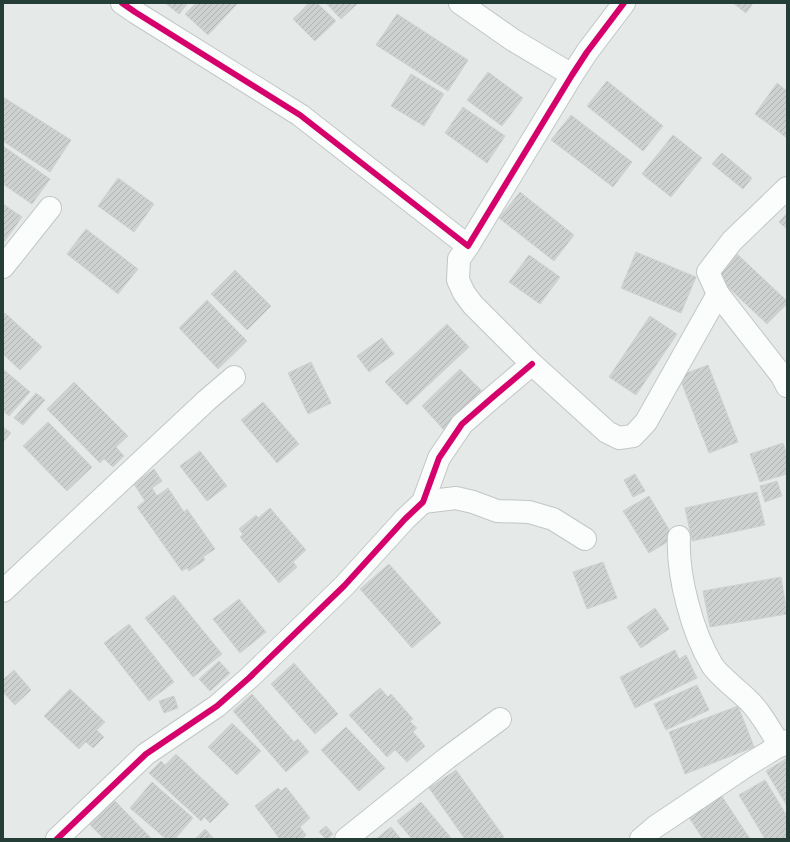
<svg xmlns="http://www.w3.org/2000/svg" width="790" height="842" viewBox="0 0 790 842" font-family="Cabin,sans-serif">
	<defs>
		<pattern id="building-hatch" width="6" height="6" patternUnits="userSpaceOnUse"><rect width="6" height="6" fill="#cdd1cf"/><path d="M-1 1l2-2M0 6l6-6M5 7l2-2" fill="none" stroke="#b0b4b2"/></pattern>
	</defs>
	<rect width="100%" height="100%" fill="#e5eae8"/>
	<!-- building -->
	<g fill="url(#building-hatch)" stroke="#ced3d1">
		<path d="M165,3H188L179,14Z"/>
		<path d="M196,3H238L208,35L185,14Z"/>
		<path d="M309,3H317L336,21L315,41L293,19Z"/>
		<path d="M326,3H358L341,19Z"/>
		<path d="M733,3H753L746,13Z"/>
		<path d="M397,14L468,60L448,91L376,45Z"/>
		<path d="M488,72L523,98L502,126L467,100Z"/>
		<path d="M411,74L444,94L424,126L391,106Z"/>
		<path d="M607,81L663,126L643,151L587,106Z"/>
		<path d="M777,83L787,91V138L755,114Z"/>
		<path d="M3,97L71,140L50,172L3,141Z"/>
		<path d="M463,107L505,136L487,163L445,133Z"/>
		<path d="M571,115L632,162L613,187L551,140Z"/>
		<path d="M673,135L702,158L671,197L642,174Z"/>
		<path d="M3,146L50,179L32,204L3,184Z"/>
		<path d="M722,153L752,178L743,189L712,164Z"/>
		<path d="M118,178L154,204L134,232L98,206Z"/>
		<path d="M520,192L574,235L554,261L499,218Z"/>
		<path d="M3,204L22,217L4,242L3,241Z"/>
		<path d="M787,213V229L779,222Z"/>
		<path d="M86,229L138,269L118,294L67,254Z"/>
		<path d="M636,252L696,277L681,313L621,288Z"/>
		<path d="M735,252L787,301V304L767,324L714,274Z"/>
		<path d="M529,255L560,277L540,304L509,282Z"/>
		<path d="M235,270L271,306L247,330L211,294Z"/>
		<path d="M207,300L247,341L218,369L179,328Z"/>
		<path d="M5,313L42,347L20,370L3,354V315Z"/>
		<path d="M650,316L677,334L636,395L609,377Z"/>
		<path d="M447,324L469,347L407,405L385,382Z"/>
		<path d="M382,338L394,354L369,372L357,356Z"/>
		<path d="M311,362L331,403L308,414L288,373Z"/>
		<path d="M708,365L738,442L709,453L679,376Z"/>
		<path d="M3,369L30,392L9,416L3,411Z"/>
		<path d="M460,369L484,393L445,431L422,406Z"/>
		<path d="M74,382L128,436L116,447L124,456L113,467L104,459L100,463L47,409Z"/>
		<path d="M36,393L45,400L23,425L14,418Z"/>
		<path d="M263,402L299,444L277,463L241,420Z"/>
		<path d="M48,422L92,467L67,491L23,446Z"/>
		<path d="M3,427L11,433L3,442Z"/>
		<path d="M783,443L787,455V474L760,482L750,454Z"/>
		<path d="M200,451L227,486L207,501L180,466Z"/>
		<path d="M154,469L162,481L152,488L157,496L168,488L184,512L187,509L215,549L203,557L205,560L189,571L187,568L182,571L137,507L145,501L134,484Z"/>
		<path d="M635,474L645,491L633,497L624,480Z"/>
		<path d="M777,481L782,496L765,502L760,486Z"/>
		<path d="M757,492L765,525L692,541L685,508Z"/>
		<path d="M649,496L674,538L649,553L623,511Z"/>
		<path d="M270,508L306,550L293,562L297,567L279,583L240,537L243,534L239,529L256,515L258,518Z"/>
		<path d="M603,562L617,598L587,609L573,572Z"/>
		<path d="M389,564L441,623L412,648L360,589Z"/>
		<path d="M781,577L787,614L710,627L703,591Z"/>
		<path d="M174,595L222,654L193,677L145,618Z"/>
		<path d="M239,599L266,632L240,653L213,619Z"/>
		<path d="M655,608L669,629L641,648L627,627Z"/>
		<path d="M129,624L174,682L149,701L104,643Z"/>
		<path d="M675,650L679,659L686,655L697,678L635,708L620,677Z"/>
		<path d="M219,661L230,673L210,691L199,679Z"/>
		<path d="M294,663L338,714L315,734L271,684Z"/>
		<path d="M14,670L31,690L15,705L3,692V680Z"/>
		<path d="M697,685L709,710L666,730L654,704Z"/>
		<path d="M380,688L388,697L391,694L413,719L410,721L417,728L413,732L425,746L407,762L395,750L387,757L349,715Z"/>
		<path d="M70,689L105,722L97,730L104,737L93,748L86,742L79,749L44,716Z"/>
		<path d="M252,694L294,742L298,739L309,752L286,772L233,711Z"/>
		<path d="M174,696L178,708L164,713L159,701Z"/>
		<path d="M738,706L754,747L685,774L669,732Z"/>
		<path d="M232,723L261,751L237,775L208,747Z"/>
		<path d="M346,727L385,768L359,791L321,750Z"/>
		<path d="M176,754L229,804L210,823L204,817L201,821L149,773L161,761L165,765Z"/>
		<path d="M787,758V806L766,771Z"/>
		<path d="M456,770L504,837L501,839H465L429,788Z"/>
		<path d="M765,780L787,816V839H765L739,795Z"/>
		<path d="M152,782L193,818L175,839H166L130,808Z"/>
		<path d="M286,787L310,818L300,827L306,835L301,839H280L255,806L278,788L281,791Z"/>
		<path d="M721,795L750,839H703L688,816Z"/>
		<path d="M112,798L152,839H104L87,822Z"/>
		<path d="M421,802L452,839H412L397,821Z"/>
		<path d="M326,826L333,834L328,839H326L319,832Z"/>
		<path d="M391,827L401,839H376Z"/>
		<path d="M205,829L214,839H195Z"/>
	</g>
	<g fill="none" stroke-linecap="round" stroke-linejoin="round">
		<!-- minor casing -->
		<g stroke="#c2c7c5" stroke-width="24">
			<g id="minor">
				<path d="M122,3L135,12L300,115L468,246L572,75L587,52L624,3"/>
				<path d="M460,3L513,40L572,75"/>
				<path d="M787,188L732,241L708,272L718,294L782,376L787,386"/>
				<path d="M468,246L459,259L458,280L464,293L473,305L532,364L607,432L619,438L633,436L646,422L718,294"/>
				<path d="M3,267L50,208"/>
				<path d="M423,502L456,498L473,502L497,511L529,512L553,519L585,539"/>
				<path d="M679,537C677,575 692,632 712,665C718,675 738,690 747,699C761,712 770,730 780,746"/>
				<path d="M3,591L207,400L234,377"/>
				<path d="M57,839L146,754L217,706L249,678L344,586L405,519L423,502L439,458L462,424L493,397L532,364"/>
				<path d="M346,839L447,758L500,719"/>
				<path d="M641,839L655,827L746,766L787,741"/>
			</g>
		</g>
		<!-- minor -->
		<use href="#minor" stroke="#fbfcfc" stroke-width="22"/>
		<!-- cycleway casing -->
		<g stroke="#f4f9f6" stroke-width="8">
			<g id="cycleway">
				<path d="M122,3L135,12L300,115L468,246L572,75L587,52L624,3"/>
				<path d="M57,839L146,754L217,706L249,678L344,586L405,519L423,502L439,458L462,424L493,397L532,364"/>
			</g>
		</g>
		<!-- cycleway -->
		<use href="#cycleway" stroke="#d6006c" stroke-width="6"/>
	</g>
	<!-- border -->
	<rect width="790" height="842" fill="none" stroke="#243d36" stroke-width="8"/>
</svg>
